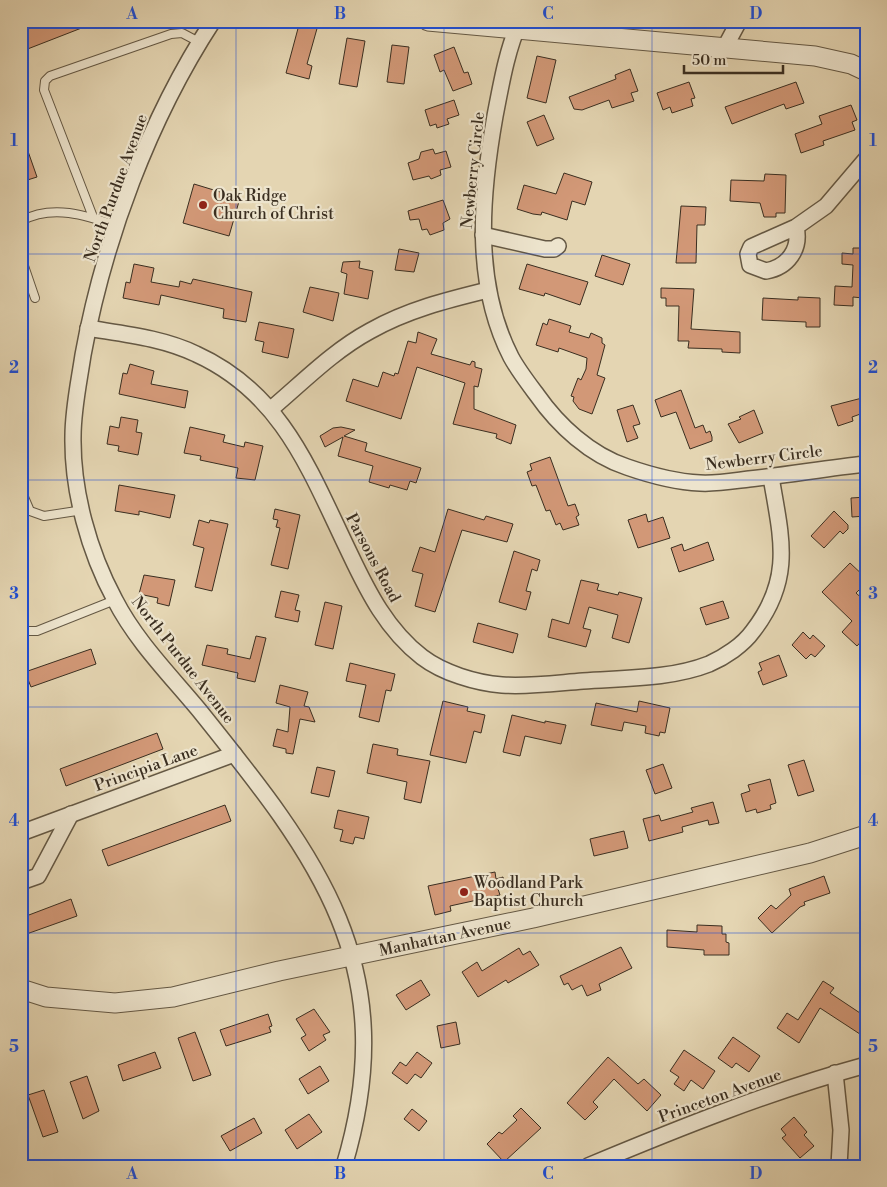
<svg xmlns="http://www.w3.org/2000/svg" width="887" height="1187" viewBox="0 0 887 1187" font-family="'Libre Bodoni',serif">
	<rect width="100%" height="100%" fill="#e4d5b2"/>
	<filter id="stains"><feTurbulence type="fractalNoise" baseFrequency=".004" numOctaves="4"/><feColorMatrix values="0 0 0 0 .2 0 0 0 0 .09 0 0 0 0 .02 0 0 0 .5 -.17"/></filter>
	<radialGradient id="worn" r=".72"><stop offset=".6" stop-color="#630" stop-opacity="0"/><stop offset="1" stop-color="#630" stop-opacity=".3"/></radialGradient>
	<!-- building -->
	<g fill="#d29877" stroke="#3a2e20">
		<path d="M36,21H97V22L25,50L21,40V27Z"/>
		<path d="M300,21L318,25L307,64L312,66L309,79L286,73Z"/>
		<path d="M347,38L365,41L357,87L339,84Z"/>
		<path d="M392,45L409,47L404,84L387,82Z"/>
		<path d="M454,47L464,73L468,72L472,84L453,91L444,70L440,72L434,55Z"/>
		<path d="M537,56L556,60L546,103L527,98Z"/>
		<path d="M630,69L638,91L631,93L634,101L612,108L609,100L582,110L574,109L569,97L616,79L615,75Z"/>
		<path d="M689,82L695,98L691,99L693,106L672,113L670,107L663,110L657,93Z"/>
		<path d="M796,82L804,103L786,109L784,104L732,124L725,107Z"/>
		<path d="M454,100L459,115L447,119L449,124L437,128L436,124L430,126L425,110Z"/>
		<path d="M851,105L857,120L852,122L855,130L823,141L824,145L801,153L795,134L822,124L819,116Z"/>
		<path d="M544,115L554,139L537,146L527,122Z"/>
		<path d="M23,137L37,177L21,182V138Z"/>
		<path d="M433,149L435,154L446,151L451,167L440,170L441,175L431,179L429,176L413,180L408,163L419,159L421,152Z"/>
		<path d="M564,173L592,182L585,205L572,201L567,220L542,212L541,215L533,214L517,209L524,185L556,194Z"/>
		<path d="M765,174L786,175L785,213H776V217H764L760,203L730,201L731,180L764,181Z"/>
		<path d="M194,184L240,198L229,236L183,223Z"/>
		<path d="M443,200L450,219L443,223L444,230L430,235L427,229L422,230L419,219L410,220L408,211Z"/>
		<path d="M681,206L706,207L705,225H697L696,263H676Z"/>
		<path d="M853,248H866L863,298L853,297V306L834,305L835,286L852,287L853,265L842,264V253L853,254Z"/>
		<path d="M399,249L419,253L414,272L395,270Z"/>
		<path d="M602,255L630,264L623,285L595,276Z"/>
		<path d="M360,261L359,268L373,271L368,299L344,294L347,274L341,272L343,262Z"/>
		<path d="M134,264L154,268L151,282L179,287L180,281L191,284L193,279L252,292L246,322L223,318L224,309L161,295L159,305L123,298L126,282L130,283Z"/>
		<path d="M527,264L588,282L580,305L545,293L544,296L519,289Z"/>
		<path d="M310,287L339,293L333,321L303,312Z"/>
		<path d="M661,288L694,289L691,329L740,332V353L722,352V349L688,348L689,341H678L679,306H666V298H661Z"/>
		<path d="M798,297L820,298V327H806V322L762,320L763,298L798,300Z"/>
		<path d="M549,319L571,326L569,332L589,338L591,333L602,338V343L605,345L597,375L605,378L592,414L579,409L573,401L574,397L571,396L578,378L581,380L586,369L587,358L559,348L558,352L536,345L543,323L547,325Z"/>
		<path d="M259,322L294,329L288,358L262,352L264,342L255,340Z"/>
		<path d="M418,332L437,339L431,354L470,365L472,361L475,362V367L482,369L478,387L474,386V409L516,425L511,444L496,438L497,434L453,424L465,383L417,367L401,419L346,401L353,379L378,387L383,372L394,376L395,373L398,374L408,341L416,343Z"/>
		<path d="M130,364L154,371L151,384L188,391L185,408L119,394L123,373L127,374Z"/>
		<path d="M681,390L695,428L703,425L706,433L710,431L712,437V441L690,449L676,412L661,417L655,400Z"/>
		<path d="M866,397V412L852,417L853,421L838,426L831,406Z"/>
		<path d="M633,405L640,424L633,426L638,438L627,442L617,410Z"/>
		<path d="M754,410L763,433L739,443L728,424L741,419L739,417Z"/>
		<path d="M121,417L138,420L136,432L142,433L138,455L118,451L119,446L107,444L110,426L119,428Z"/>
		<path d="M190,427L225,435L223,442L244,447L245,442L263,446L255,480L236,478L238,468L200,460L201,456L184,453Z"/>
		<path d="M341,427L355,430L344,436L367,443L365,451L421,468L416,483L410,481L407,490L390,485L389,488L369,482L373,466L338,456L343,437L325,447L320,436L333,428Z"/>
		<path d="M550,457L568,506L575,504L579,515L576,517L579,525L563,530L560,523L556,525L550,510L546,511L536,485L532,486L527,472L532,470L530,464Z"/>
		<path d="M119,485L175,495L170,518L139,511V515L115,511Z"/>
		<path d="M866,497V516L852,517L851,498Z"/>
		<path d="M275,509L300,515L288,569L271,565L280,528L276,527L278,520L273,519Z"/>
		<path d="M448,509L484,520L486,516L513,524L507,542L462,530L435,612L415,606L423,574L412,571L420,547L435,552Z"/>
		<path d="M834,511L848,525V529L843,534L840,531L824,548L811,536Z"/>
		<path d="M646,514L648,522L663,517L670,538L638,548L628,520Z"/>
		<path d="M199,520L209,523L210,520L228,524L212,591L195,587L204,548L193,545Z"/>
		<path d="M708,542L714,560L679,572L671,548L682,544L684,551Z"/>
		<path d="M514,551L540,560L537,571L532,569L526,591L531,592L526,610L499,602Z"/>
		<path d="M850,563L866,578V583L856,593L866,602V636L857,646L842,632L852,621L822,592Z"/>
		<path d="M144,575L175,580L169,606L157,603L158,598L139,594Z"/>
		<path d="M581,580L599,584L597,590L618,595L619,592L642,598L629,643L612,638L618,615L589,607L583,628L591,630L586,647L548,637L552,619L569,624Z"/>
		<path d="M281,591L299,595L295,610L300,611L298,622L275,617Z"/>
		<path d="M723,601L729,618L706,625L700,608Z"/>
		<path d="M325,602L342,606L333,649L315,645Z"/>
		<path d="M478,623L518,634L513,653L473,642Z"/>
		<path d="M803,632L810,639L813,635L825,646L815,657L811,654L806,659L792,645Z"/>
		<path d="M256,636L266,638L255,682L237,678L238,673L202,665L207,645L228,649L227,654L250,659Z"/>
		<path d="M91,649L96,664L31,687L25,672Z"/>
		<path d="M779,655L787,676L763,685L758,672L762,670L759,663Z"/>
		<path d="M350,663L395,674L391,691L386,690L379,722L359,717L366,685L346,681Z"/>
		<path d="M280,685L308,692L304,706L309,707L315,722L300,719L293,754L286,753V749L273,746L277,729L288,732L290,707L276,703Z"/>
		<path d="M443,701L468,707L467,711L485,715L481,733L474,731L466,763L430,755Z"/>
		<path d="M639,701L670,708L665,733L660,732L659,736L645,733L646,726L624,722L622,731L591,725L596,703L637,712Z"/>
		<path d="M512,715L545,723V721L566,725L561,744L525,736L520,756L503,752Z"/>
		<path d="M157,733L163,749L66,786L60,769Z"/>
		<path d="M373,744L398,749L397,755L430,761L421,803L404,799L407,782L367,773Z"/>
		<path d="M804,760L814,791L798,796L788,765Z"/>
		<path d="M663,764L672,788L655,794L646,770Z"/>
		<path d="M317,767L335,771L329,797L311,793Z"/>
		<path d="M770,779L776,803L770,805L771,809L757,813L756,809L746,812L741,794L750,791L748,785Z"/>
		<path d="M713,802L719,823L709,825L708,820L682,827L683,832L649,841L643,819L659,815L661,821L693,812L691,808Z"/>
		<path d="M225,805L231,821L108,866L102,850Z"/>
		<path d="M338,810L369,817L364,839L355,837L353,844L340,841L343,830L334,828Z"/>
		<path d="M624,831L628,848L594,856L590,839Z"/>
		<path d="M495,872L496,879L503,877L505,887L498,889L500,895L450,906L451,911L435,915L428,886Z"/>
		<path d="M824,876L830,893L804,902L805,905L800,907L772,933L758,918L771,905L776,909L791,895L789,889Z"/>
		<path d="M71,899L77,916L21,936V918Z"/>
		<path d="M697,925L722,926V934H726V942L729,943V955H704V950L667,947V930L697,932Z"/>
		<path d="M621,947L632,968L599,984L601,990L587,996L582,985L572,990L568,983L564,985L560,976Z"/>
		<path d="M519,948L523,955L530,951L539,965L508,983L506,980L478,997L462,972L477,962L482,971Z"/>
		<path d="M421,980L430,995L406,1010L396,995Z"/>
		<path d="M823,981L834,988L830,993L866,1017V1038L820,1008L799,1043L777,1028L787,1013L798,1020Z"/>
		<path d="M314,1009L330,1032L323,1035L326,1040L309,1051L301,1038L306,1035L296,1019Z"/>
		<path d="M268,1014L272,1026L269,1027L271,1032L226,1046L220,1030Z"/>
		<path d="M456,1022L460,1044L441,1048L437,1026Z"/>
		<path d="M195,1032L211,1075L193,1081L178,1038Z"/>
		<path d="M733,1037L760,1056L749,1072L736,1063L732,1068L718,1058Z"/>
		<path d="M684,1050L715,1071L703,1089L691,1080L684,1091L674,1084L679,1077L670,1071Z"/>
		<path d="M155,1052L161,1068L123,1081L118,1065Z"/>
		<path d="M417,1052L432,1063L421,1078L415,1074L407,1084L392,1073L400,1062L406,1066Z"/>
		<path d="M608,1057L638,1084L644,1079L661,1095L647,1111L614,1079L593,1102L598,1107L585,1120L567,1103Z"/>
		<path d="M320,1066L329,1081L308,1094L299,1079Z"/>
		<path d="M87,1076L99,1111L83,1119L70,1082Z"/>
		<path d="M44,1090L58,1132L43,1137L28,1095Z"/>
		<path d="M521,1108L541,1128L504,1162L487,1144L499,1132L502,1134L517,1120L513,1116Z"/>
		<path d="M412,1109L427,1121L419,1131L404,1119Z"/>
		<path d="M309,1114L322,1132L297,1149L285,1130Z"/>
		<path d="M794,1117L807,1132L804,1135L814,1146L800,1158L782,1138L786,1135L781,1129Z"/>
		<path d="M254,1118L262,1133L230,1151L221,1136Z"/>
	</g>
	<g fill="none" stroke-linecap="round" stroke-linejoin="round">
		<!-- service casing -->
		<g stroke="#645844" stroke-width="10">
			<g id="service">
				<path d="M93,217L44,90L45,81L50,76L171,34L182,33L199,42"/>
				<path d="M21,221C52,204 86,215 117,226"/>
				<path d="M21,257L35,298"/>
				<path d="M21,490L30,511L44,516L83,510"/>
				<path d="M21,627L27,631H37L115,600"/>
			</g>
		</g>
		<!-- minor casing -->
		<g stroke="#645844" stroke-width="18">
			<g id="minor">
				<path d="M213,21C149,119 104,240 83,355C79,382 73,409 73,436C72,491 89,552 115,600C136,641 170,675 199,710C318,858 404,966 344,1166"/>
				<path d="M520,21C507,49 501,85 495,116C481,195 473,283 511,357C518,370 528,383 537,395C558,425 590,455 627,467C650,475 676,482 700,483C716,484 733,481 749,479C788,475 827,468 866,464"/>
				<path d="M724,49L739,21"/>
				<path d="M796,227C801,249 788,267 766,271L750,265L748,254L751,247L796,227L826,206L866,159"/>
				<path d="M483,235L545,249H554L558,246"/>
				<path d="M88,328C124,334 163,338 196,354C284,394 311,474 350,554C368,592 387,630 422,657C443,673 476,683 502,685C529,687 557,683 583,681C624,678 671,679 709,664C725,657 743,645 753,631C794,578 781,537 771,477"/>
				<path d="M271,409C303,382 333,351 370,331C407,310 447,300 488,290"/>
				<path d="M21,833L234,754"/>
				<path d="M21,882L38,876L71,814"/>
				<path d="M835,1073L841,1130L839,1166"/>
				<path d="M588,1166C679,1128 771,1091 866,1065"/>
			</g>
		</g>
		<!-- tertiary casing -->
		<g stroke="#645844" stroke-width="21">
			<g id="tertiary">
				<path d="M428,21L815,56L851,64L866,71"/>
				<path d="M21,989L46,997L115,1003L173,997L279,971L533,918L810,853L866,835"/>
			</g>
		</g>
		<!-- service -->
		<use href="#service" stroke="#ede4cd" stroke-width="8"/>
		<!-- minor -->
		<use href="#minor" stroke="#ede4cd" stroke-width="15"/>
		<!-- tertiary -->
		<use href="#tertiary" stroke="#ede4cd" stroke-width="19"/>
	</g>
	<!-- grid -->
	<path fill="none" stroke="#1d4ed8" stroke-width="1" stroke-opacity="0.55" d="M236,21V1166M444,21V1166M652,21V1166M21,254H866M21,480H866M21,707H866M21,933H866"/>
	<!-- markers -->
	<g fill="#8f2418" stroke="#ede4cd" stroke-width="2">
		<circle cx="203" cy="205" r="5"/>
		<circle cx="464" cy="892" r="5"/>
	</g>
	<g text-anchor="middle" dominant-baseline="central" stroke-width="4.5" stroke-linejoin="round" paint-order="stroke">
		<!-- street labels -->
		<g font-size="16" fill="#3a2e20" stroke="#ede4cd">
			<text transform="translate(473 170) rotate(-84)">Newberry Circle</text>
			<text transform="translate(116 188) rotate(-70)">North Purdue Avenue</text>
			<text transform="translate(764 458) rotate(-7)">Newberry Circle</text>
			<text transform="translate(373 558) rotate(62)">Parsons Road</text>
			<text transform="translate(183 660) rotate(52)">North Purdue Avenue</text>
			<text transform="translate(146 768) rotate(-20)">Principia Lane</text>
			<text transform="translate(445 937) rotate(-12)">Manhattan Avenue</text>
			<text transform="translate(720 1096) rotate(-20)">Princeton Avenue</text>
		</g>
		<!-- poi labels -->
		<g font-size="16" fill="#3a2e20" stroke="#ede4cd" text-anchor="start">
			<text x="213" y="196">Oak Ridge<tspan x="213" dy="18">Church of Christ</tspan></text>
			<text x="474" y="883">Woodland Park<tspan x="474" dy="18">Baptist Church</tspan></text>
		</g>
	</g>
	<!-- margin -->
	<rect width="887" height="1187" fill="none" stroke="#e4d5b2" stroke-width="55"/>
	<!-- scale -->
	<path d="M684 65v8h99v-8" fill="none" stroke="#3a2e20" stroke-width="2.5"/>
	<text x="692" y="65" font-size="15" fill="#3a2e20" stroke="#ede4cd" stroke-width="4" paint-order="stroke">50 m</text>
	<rect x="28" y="28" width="832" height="1132" fill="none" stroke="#1d4ed8" stroke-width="2"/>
	<g font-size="16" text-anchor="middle" font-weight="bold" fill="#1d4ed8">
		<text x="132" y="19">A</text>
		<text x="340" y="19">B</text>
		<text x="548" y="19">C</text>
		<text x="756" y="19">D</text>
		<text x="14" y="146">1</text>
		<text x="873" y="146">1</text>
		<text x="14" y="373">2</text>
		<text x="873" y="373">2</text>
		<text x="14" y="599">3</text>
		<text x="873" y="599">3</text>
		<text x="14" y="826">4</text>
		<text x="873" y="826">4</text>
		<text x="14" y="1052">5</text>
		<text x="873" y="1052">5</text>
		<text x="132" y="1179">A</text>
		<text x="340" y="1179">B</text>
		<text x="548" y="1179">C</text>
		<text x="756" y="1179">D</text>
	</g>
	<rect width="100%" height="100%" filter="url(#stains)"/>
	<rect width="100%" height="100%" fill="url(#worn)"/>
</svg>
